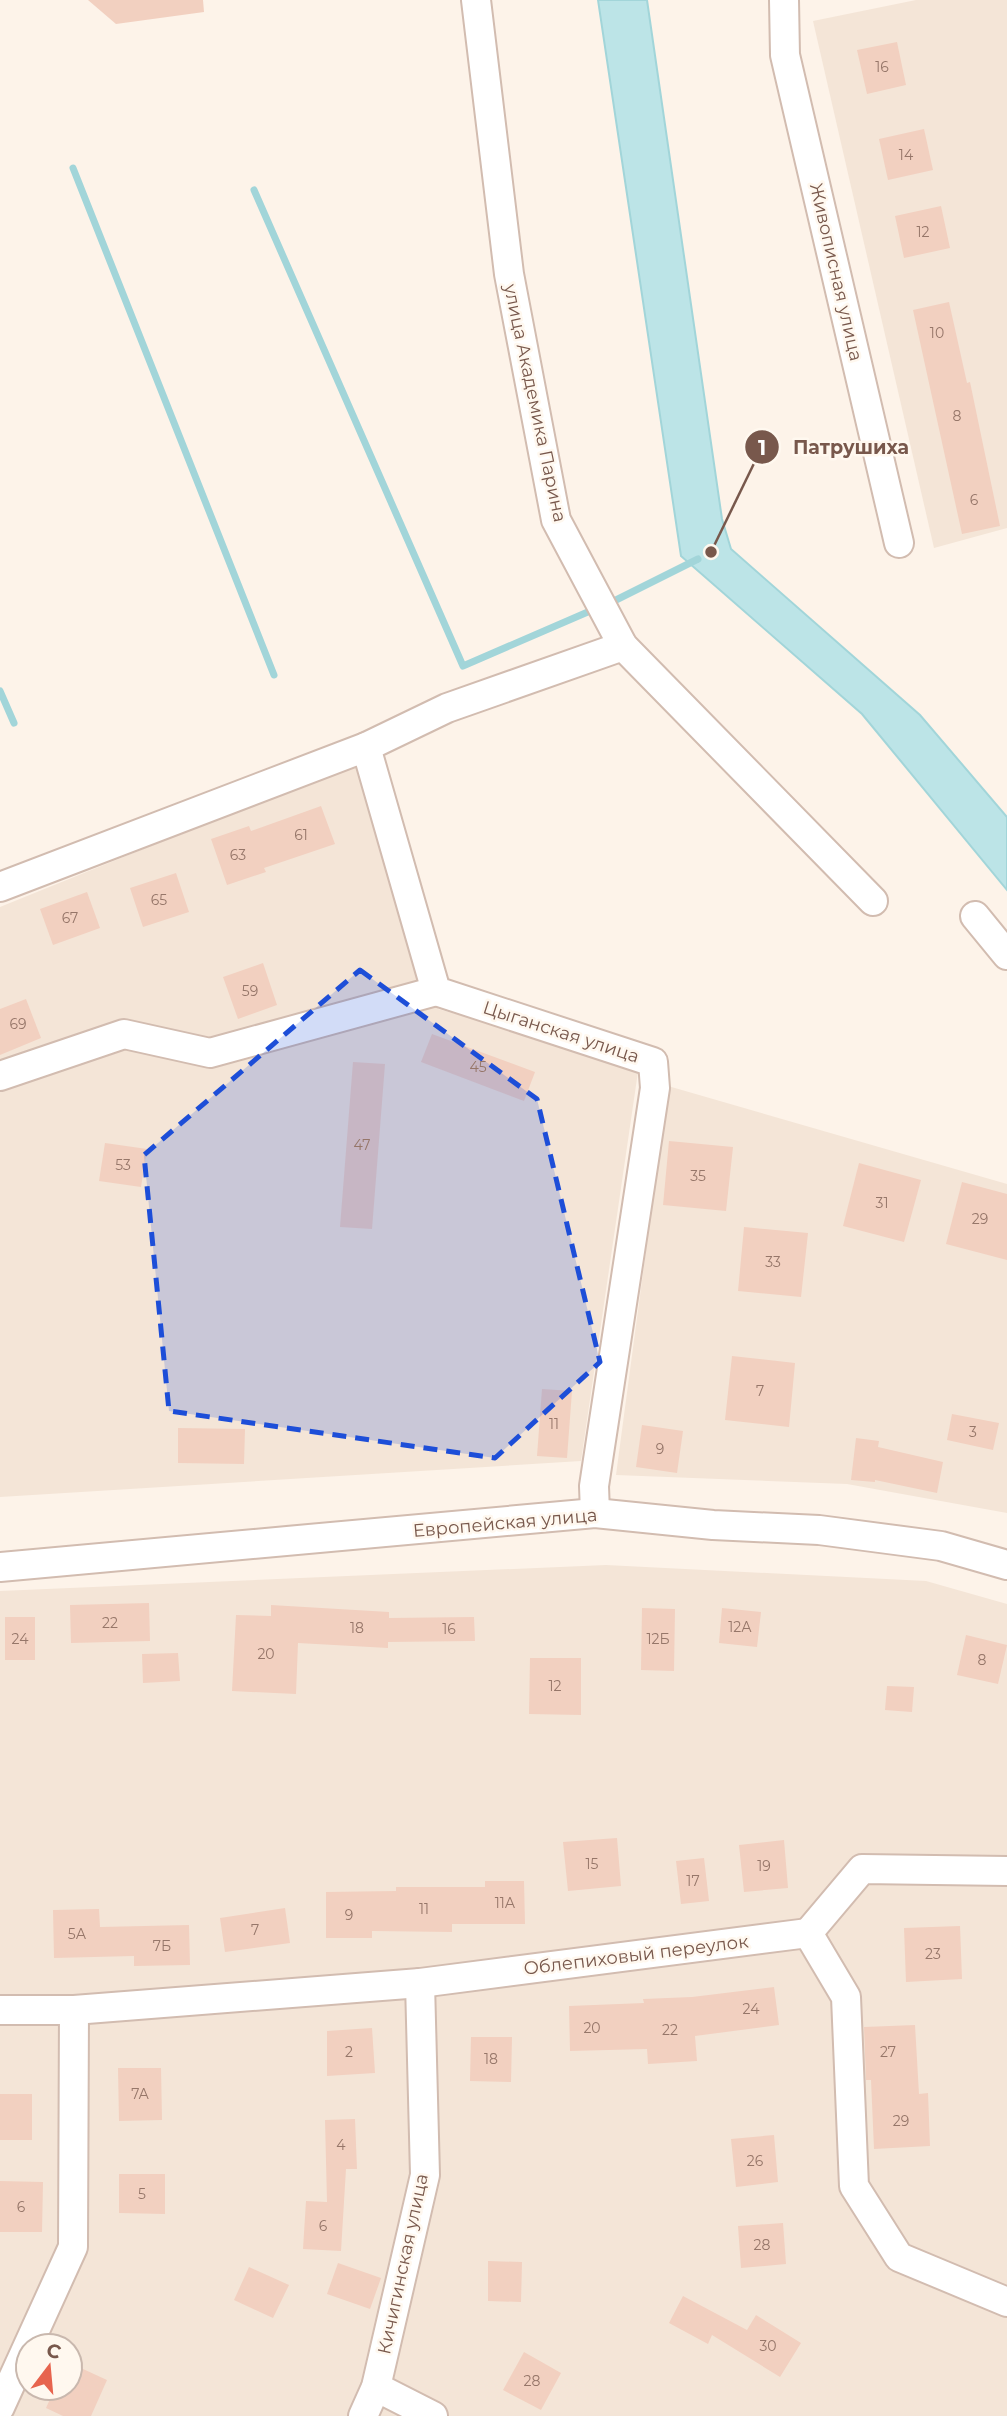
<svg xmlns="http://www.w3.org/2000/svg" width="1007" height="2416" viewBox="0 0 1007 2416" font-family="Montserrat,sans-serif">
	<rect width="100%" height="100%" fill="#fdf3e9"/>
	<!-- residential -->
	<g fill="#f4e5d7" fill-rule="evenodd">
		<path d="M916,0H1007V528L934,548L813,21Z"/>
		<path d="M355,763L438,1009L639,1065L581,1461L0,1497V907Z"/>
		<path d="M668,1086L1007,1184V1513L847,1484L616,1475Z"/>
		<path d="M606,1565L926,1581L1007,1604V2416H0V1591ZM28,2346H70V2388H28Z"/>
	</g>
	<!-- water -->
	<path fill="#bce4e7" stroke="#a2d5d9" stroke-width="2" d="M598,0H647L722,519L731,549L920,715L1007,817V890L862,714L681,556Z"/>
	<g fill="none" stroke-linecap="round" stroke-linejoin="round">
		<!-- stream -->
		<g stroke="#a2d5d9" stroke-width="7">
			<path d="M73,168L274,675"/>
			<path d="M254,190L463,666L597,608"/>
			<path d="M608,604L698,559"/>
			<path d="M0,691L14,723"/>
		</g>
	</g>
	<!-- building -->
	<g fill="#f2d0c0">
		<path d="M88,0H203L204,12L116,24Z"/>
		<path d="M897,42L906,85L867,94L857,50Z"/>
		<path d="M924,129L933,170L888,180L879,139Z"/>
		<path d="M941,206L950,248L904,258L895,216Z"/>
		<path d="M949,302L967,383L970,382L1000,526L962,534L913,310Z"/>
		<path d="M321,806L335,844L264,868L266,872L227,885L211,839L249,826L251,831Z"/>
		<path d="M176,873L189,912L143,927L130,888Z"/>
		<path d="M87,892L100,928L53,945L40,909Z"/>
		<path d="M263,963L277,1005L238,1019L223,977Z"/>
		<path d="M26,999L41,1038L0,1055V1009Z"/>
		<path d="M432,1034L535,1072L524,1101L421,1062Z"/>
		<path d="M353,1062L385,1064L372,1229L340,1227Z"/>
		<path d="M669,1141L733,1147L726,1211L663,1205Z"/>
		<path d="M105,1143L147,1149L141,1187L99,1181Z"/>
		<path d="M859,1163L921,1180L904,1242L843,1226Z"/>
		<path d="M962,1182L1007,1194V1260L946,1244Z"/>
		<path d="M744,1227L808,1233L801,1297L738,1291Z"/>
		<path d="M732,1356L795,1363L789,1427L725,1420Z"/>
		<path d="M542,1389L572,1391L567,1458L537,1456Z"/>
		<path d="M952,1414L999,1423L993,1450L947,1440Z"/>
		<path d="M642,1425L683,1431L677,1473L636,1467Z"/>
		<path d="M178,1428L245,1429L244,1464L178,1463Z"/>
		<path d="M856,1438L879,1441L878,1447L943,1462L937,1493L875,1480V1482L851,1480Z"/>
		<path d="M149,1603L150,1641L71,1643L70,1605Z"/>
		<path d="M271,1605L389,1612V1618L474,1617L475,1641L388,1642V1648L298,1643L296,1694L232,1691L236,1615L271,1616Z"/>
		<path d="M642,1608L675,1609L674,1671L641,1670Z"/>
		<path d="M722,1608L761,1612L757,1647L719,1643Z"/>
		<rect x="5" y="1617" width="30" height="43"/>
		<path d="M966,1635L1007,1645L998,1684L957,1675Z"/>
		<path d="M178,1653L180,1681L143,1683L142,1654Z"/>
		<path d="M530,1658H581V1715L529,1714Z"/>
		<path d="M887,1686L914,1687L912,1712L885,1710Z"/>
		<path d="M617,1838L621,1886L568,1891L563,1842Z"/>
		<path d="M784,1840L788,1888L744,1892L739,1845Z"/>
		<path d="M704,1858L709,1901L681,1904L676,1861Z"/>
		<path d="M485,1881H524L525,1924H452V1932L372,1931V1938H326V1892L396,1891V1887H485Z"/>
		<path d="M285,1908L290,1943L225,1952L220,1918Z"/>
		<path d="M99,1909L100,1927L189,1925L190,1965L134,1966V1956L54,1958L53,1910Z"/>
		<path d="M960,1926L962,1979L906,1982L904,1928Z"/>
		<path d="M774,1987L779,2025L695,2036L697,2061L648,2064L647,2049L570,2051L569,2006L644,2003L643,1999L692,1997Z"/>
		<path d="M915,2025L919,2094L928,2093L930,2146L874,2149L871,2080H866L864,2027Z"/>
		<path d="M372,2028L375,2073L327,2076V2031Z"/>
		<path d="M471,2037H512L511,2082L470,2081Z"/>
		<path d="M118,2068H161L162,2120L119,2121Z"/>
		<rect x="0" y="2094" width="32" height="46"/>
		<path d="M355,2119L357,2169H346L341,2251L303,2249L306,2201L327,2202L325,2120Z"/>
		<path d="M774,2135L778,2182L736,2187L731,2139Z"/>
		<path d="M119,2174H165V2214L119,2213Z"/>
		<path d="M0,2181L43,2182L42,2232H0Z"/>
		<path d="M783,2223L786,2264L741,2268L738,2226Z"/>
		<path d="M488,2261L522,2262L521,2302L488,2301Z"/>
		<path d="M338,2263L381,2278L370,2309L327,2294Z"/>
		<path d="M249,2267L289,2285L273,2318L234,2300Z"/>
		<path d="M683,2296L747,2330L756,2315L801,2343L780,2377L712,2335L708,2344L669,2323Z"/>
		<path d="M524,2352L561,2373L541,2410L503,2390Z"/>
		<path d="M70,2363L107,2380L91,2416H63L46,2408L55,2388H70Z"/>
	</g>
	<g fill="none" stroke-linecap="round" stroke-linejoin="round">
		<!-- minor casing -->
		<g stroke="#d2bcb0" stroke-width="32">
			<g id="minor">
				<path d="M476,0L509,274L556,520L623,646L873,901"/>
				<path d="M784,0L785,55L899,543"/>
				<path d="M366,747L447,708L623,646"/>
				<path d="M0,887L366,747L436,991L653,1062L655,1088L594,1486L595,1513"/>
				<path d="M975,916L1007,955"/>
				<path d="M0,1076L124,1034L210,1053L436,991"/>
				<path d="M0,1567L595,1513L713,1525L819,1530L941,1546L1007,1565"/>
				<path d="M808,1933L862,1869L1007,1871"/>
				<path d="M0,2010H74L420,1983L808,1933L846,1997L854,2186L899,2257L1007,2302"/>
				<path d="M376,2387L433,2416"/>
				<path d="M0,2407L73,2247L74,2010"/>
				<path d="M363,2416L376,2387L425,2175L420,1983"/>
			</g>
		</g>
		<!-- minor -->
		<use href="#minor" stroke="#fff" stroke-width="28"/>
	</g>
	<!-- marked area -->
	<path fill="#1d4ed8" fill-opacity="0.2" stroke="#1d4ed8" stroke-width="5" stroke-dasharray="14 9" stroke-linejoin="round" d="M360,970L537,1099L600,1362L495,1458L169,1411L144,1155Z"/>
	<g text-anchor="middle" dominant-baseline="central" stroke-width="5" stroke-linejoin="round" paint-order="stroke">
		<!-- number labels -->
		<g font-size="14" fill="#967669">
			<text x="882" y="67">16</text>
			<text x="906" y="155">14</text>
			<text x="923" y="232">12</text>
			<text x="937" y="333">10</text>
			<text x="957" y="416">8</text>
			<text x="974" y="500">6</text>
			<text x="301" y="835">61</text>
			<text x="238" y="855">63</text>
			<text x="159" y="900">65</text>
			<text x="70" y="918">67</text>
			<text x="250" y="991">59</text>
			<text x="18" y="1024">69</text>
			<text x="478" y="1067">45</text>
			<text x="362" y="1145">47</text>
			<text x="123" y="1165">53</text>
			<text x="698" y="1176">35</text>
			<text x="882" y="1203">31</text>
			<text x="980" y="1219">29</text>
			<text x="773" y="1262">33</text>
			<text x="760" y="1391">7</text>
			<text x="554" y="1424">11</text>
			<text x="973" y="1432">3</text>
			<text x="660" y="1449">9</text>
			<text x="110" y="1623">22</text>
			<text x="740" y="1627">12А</text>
			<text x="357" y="1628">18</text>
			<text x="449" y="1629">16</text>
			<text x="20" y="1639">24</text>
			<text x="658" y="1639">12Б</text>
			<text x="266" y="1654">20</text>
			<text x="982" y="1660">8</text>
			<text x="555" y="1686">12</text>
			<text x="592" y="1864">15</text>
			<text x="764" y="1866">19</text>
			<text x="693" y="1881">17</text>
			<text x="505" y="1903">11А</text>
			<text x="424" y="1909">11</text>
			<text x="349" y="1915">9</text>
			<text x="255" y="1930">7</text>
			<text x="77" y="1934">5А</text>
			<text x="162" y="1946">7Б</text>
			<text x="933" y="1954">23</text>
			<text x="751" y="2009">24</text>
			<text x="592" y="2028">20</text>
			<text x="670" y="2030">22</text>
			<text x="349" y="2052">2</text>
			<text x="888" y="2052">27</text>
			<text x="491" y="2059">18</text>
			<text x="140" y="2094">7А</text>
			<text x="901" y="2121">29</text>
			<text x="341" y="2145">4</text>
			<text x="755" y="2161">26</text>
			<text x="142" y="2194">5</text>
			<text x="21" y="2207">6</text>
			<text x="323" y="2226">6</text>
			<text x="762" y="2245">28</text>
			<text x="768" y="2346">30</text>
			<text x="532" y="2381">28</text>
		</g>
		<!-- street labels -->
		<g font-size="18" fill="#78584c" stroke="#fff8ef">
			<text transform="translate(836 272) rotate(77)">Живописная улица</text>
			<text transform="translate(535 403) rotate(78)">улица Академика Парина</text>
			<text transform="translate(561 1032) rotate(18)">Цыганская улица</text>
			<text transform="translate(505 1523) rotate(-5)">Европейская улица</text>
			<text transform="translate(636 1955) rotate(-7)">Облепиховый переулок</text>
			<text transform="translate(403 2264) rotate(-78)">Кичигинская улица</text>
		</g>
	</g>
	<!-- callouts -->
	<path fill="none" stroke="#78584c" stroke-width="2.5" d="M711 552L762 447"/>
	<g fill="#78584c" stroke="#fff8ef" stroke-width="2.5">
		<circle cx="711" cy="552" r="7"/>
		<circle cx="762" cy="447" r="18"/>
	</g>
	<g font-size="21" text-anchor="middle" font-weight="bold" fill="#fff">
		<text x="762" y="455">1</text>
	</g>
	<g font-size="19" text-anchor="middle" font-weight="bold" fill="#78584c" stroke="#fff8ef" stroke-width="5" stroke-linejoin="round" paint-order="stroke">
		<text x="851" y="454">Патрушиха</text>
	</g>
	<!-- north arrow -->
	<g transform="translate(49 2367) rotate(16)"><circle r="33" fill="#fff8ef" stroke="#c9b8ae" stroke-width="2"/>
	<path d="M0-5L12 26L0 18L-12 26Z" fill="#e7644e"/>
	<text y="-10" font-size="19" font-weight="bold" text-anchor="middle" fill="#78584c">С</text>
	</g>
</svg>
